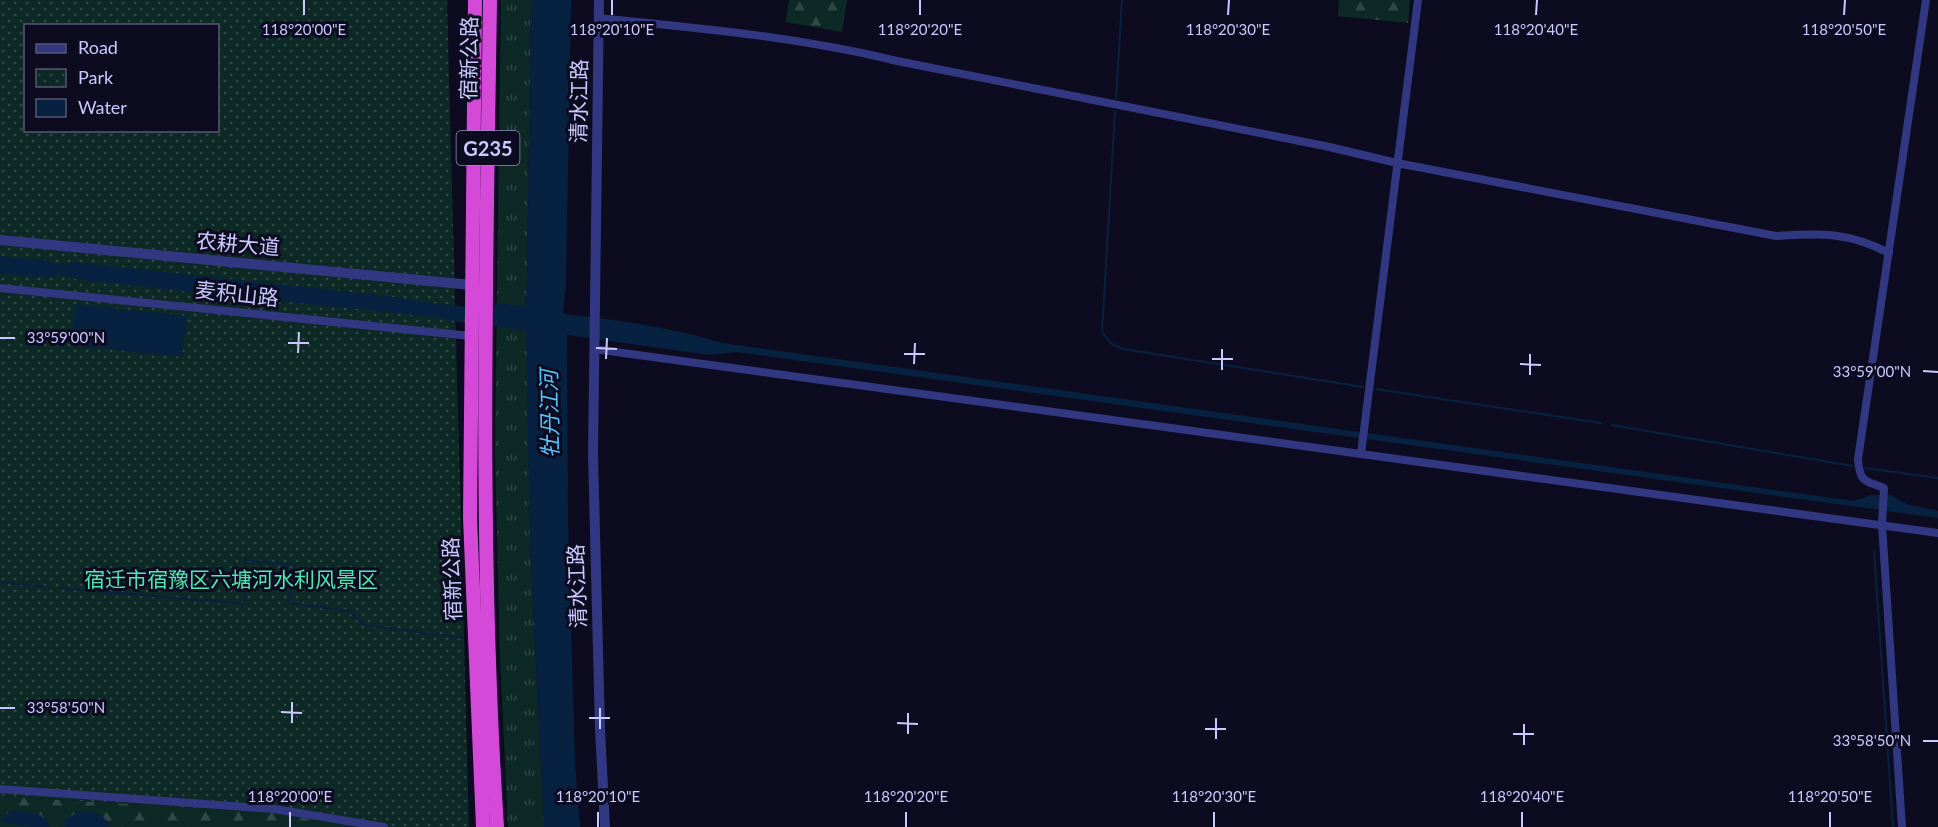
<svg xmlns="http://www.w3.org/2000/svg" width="1938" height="827" viewBox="0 0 1938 827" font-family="Lato,'Noto Sans SC',sans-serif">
	<defs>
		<pattern id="grass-tufts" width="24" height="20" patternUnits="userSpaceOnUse" patternTransform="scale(1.5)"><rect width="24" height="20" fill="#0d2925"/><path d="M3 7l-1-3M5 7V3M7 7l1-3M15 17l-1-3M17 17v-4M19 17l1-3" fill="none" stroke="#2f4746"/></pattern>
		<pattern id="forest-firs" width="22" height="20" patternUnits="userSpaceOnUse" patternTransform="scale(1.5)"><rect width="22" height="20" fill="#0d2925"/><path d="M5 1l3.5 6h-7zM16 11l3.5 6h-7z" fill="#2f4746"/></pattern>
		<pattern id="park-dots" width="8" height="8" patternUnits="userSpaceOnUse" patternTransform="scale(1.5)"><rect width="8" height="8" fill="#0d2925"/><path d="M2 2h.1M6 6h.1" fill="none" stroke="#2f4746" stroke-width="1.8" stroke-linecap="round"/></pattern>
	</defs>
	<rect width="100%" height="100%" fill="#0c0b1f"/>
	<!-- grass -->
	<path fill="url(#grass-tufts)" d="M501,0H531L527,283L525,306L528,359L530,544L544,827H508L500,656L495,450Z"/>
	<!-- forest -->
	<g fill="url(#forest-firs)">
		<path d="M789,0H847L842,32L786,22Z"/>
		<path d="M1339,0H1410L1408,23L1338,16Z"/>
		<path d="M0,796L275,813L359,827H0Z"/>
	</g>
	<!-- park -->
	<path fill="url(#park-dots)" fill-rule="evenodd" d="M0,0H447L469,827H359L275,813L0,796ZM26,26H218V130H26Z"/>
	<!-- water -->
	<g fill="#072241">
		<path d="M531,0H571L566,285L563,314C617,320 671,327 722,343L1854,501L1871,495H1890L1907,504L1938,511V518L737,352L709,355L567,335L568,518L575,764L580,827H544L530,544L526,330L459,322L433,317L79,280L58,274L53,278L0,274V256L51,261C59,265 65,264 74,262C172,273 271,283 370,294C411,299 452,307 493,309L496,303L525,306L527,283Z"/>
		<path d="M75,304L187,316L182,357L71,345Z"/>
		<path d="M13,810L39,814L48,821L49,827H32L4,822L0,824C0,818 7,813 13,810Z"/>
		<path d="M79,811C95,811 103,812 110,827H66L63,825L65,820Z"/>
	</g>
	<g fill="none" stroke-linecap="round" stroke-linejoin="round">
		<!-- stream -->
		<g stroke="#072241" stroke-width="2">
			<path d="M1116,98L1122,0"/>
			<path d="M1115,111L1102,332L1112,344L1123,349L1363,387"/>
			<path d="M1376,389L1601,423"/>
			<path d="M1612,425L1852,466"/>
			<path d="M1865,468L1938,478"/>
			<path d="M1874,551L1893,827"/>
			<path d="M0,582L49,587"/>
			<path d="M61,588L244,604L245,560L295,565L289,603L349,611L364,625L463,638"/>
		</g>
		<!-- minor -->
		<g stroke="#323781" stroke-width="8">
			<path d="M598,18C699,28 799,37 897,61L1325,146L1397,163L1776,236C1822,233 1848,232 1889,253"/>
			<path d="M0,288L471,336"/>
			<path d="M594,349L1938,533"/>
			<path d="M1361,454L1418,0"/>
			<path d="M0,789L274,809L384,827"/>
			<path d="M1902,827L1882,525L1884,488C1864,480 1860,483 1858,459L1926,0"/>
		</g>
		<!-- tertiary -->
		<g stroke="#323781" stroke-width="10">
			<path d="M599,0L593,454L600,729L605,827"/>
			<path d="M0,240L472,285"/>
		</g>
		<!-- trunk -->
		<g stroke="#d549d8" stroke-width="14">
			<path d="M475,0L470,518L483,827"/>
			<path d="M490,0C486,276 479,552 497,827"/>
		</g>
	</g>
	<!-- ticks -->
	<path fill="none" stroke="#c9c8ff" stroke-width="2" d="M304,15V0M612,15V0M920,15V0M1228,15L1229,0M1536,15L1537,0M1844,15L1845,0M0,338H15M288,343H309M596,348L617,349M298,353L299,332M904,354H925M606,359L607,338M1212,359H1233M914,364L915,343M1520,364L1541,365M1222,370V349M1923,371L1938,372M1530,375V354M0,708H15M281,712L302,713M589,718H610M292,723V702M897,723L918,724M600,729V708M1205,729H1226M908,734V713M1513,734H1534M1216,739V718M1923,741H1938M1524,745V724M290,827V812M598,827V812M906,827V812M1214,827V812M1522,827V812M1830,827V812"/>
	<g text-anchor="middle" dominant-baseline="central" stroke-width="6" stroke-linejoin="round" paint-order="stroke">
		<!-- shield labels -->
		<rect fill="#0c0b1f" stroke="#908fbc" stroke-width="1.5" x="456.5" y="131" width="63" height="34" rx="4.5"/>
		<g font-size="20" font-weight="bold" fill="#c9c8ff">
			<text x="488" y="148">G235</text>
		</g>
		<!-- street labels -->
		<g font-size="21" fill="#c9c8ff" stroke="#0c0b1f">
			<text transform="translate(468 58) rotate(-89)">宿新公路</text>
			<text transform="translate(578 101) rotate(-89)">清水江路</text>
			<text transform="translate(238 243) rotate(5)">农耕大道</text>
			<text transform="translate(237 293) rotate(6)">麦积山路</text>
			<text transform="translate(451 579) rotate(-92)">宿新公路</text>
			<text transform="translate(576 586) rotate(-92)">清水江路</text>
		</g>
		<!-- park labels -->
		<g font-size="21" fill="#4de7b0" stroke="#0c0b1f">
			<text x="231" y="578">宿迁市宿豫区六塘河水利风景区</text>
		</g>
		<!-- water labels -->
		<g font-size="22" font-style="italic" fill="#56c2ff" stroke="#0c0b1f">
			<text transform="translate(549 414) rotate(-91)">牡丹江河</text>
		</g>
	</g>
	<g font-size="15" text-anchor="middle" fill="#c9c8ff" stroke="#0c0b1f" stroke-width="6" stroke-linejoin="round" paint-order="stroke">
		<text x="304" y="35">118°20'00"E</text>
		<text x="612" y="35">118°20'10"E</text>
		<text x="920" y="35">118°20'20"E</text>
		<text x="1228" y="35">118°20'30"E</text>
		<text x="1536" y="35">118°20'40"E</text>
		<text x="1844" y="35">118°20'50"E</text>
		<text x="66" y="343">33°59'00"N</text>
		<text x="1872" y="377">33°59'00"N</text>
		<text x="66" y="713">33°58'50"N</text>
		<text x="1872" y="746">33°58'50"N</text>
		<text x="290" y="802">118°20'00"E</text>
		<text x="598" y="802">118°20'10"E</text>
		<text x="906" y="802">118°20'20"E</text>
		<text x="1214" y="802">118°20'30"E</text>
		<text x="1522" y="802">118°20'40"E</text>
		<text x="1830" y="802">118°20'50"E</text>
	</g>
	<!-- legend -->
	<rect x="24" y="24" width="195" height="108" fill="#0c0b1f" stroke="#585779" stroke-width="1.5"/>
	<rect x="36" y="44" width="30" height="9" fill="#323781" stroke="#585779" stroke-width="1.5"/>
	<text x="78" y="54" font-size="18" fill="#c9c8ff">Road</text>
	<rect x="36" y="69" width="30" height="18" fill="url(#park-dots)" stroke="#585779" stroke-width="1.5"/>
	<text x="78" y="84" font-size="18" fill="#c9c8ff">Park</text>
	<rect x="36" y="99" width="30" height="18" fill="#072241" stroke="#585779" stroke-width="1.5"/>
	<text x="78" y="114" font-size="18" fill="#c9c8ff">Water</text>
</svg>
